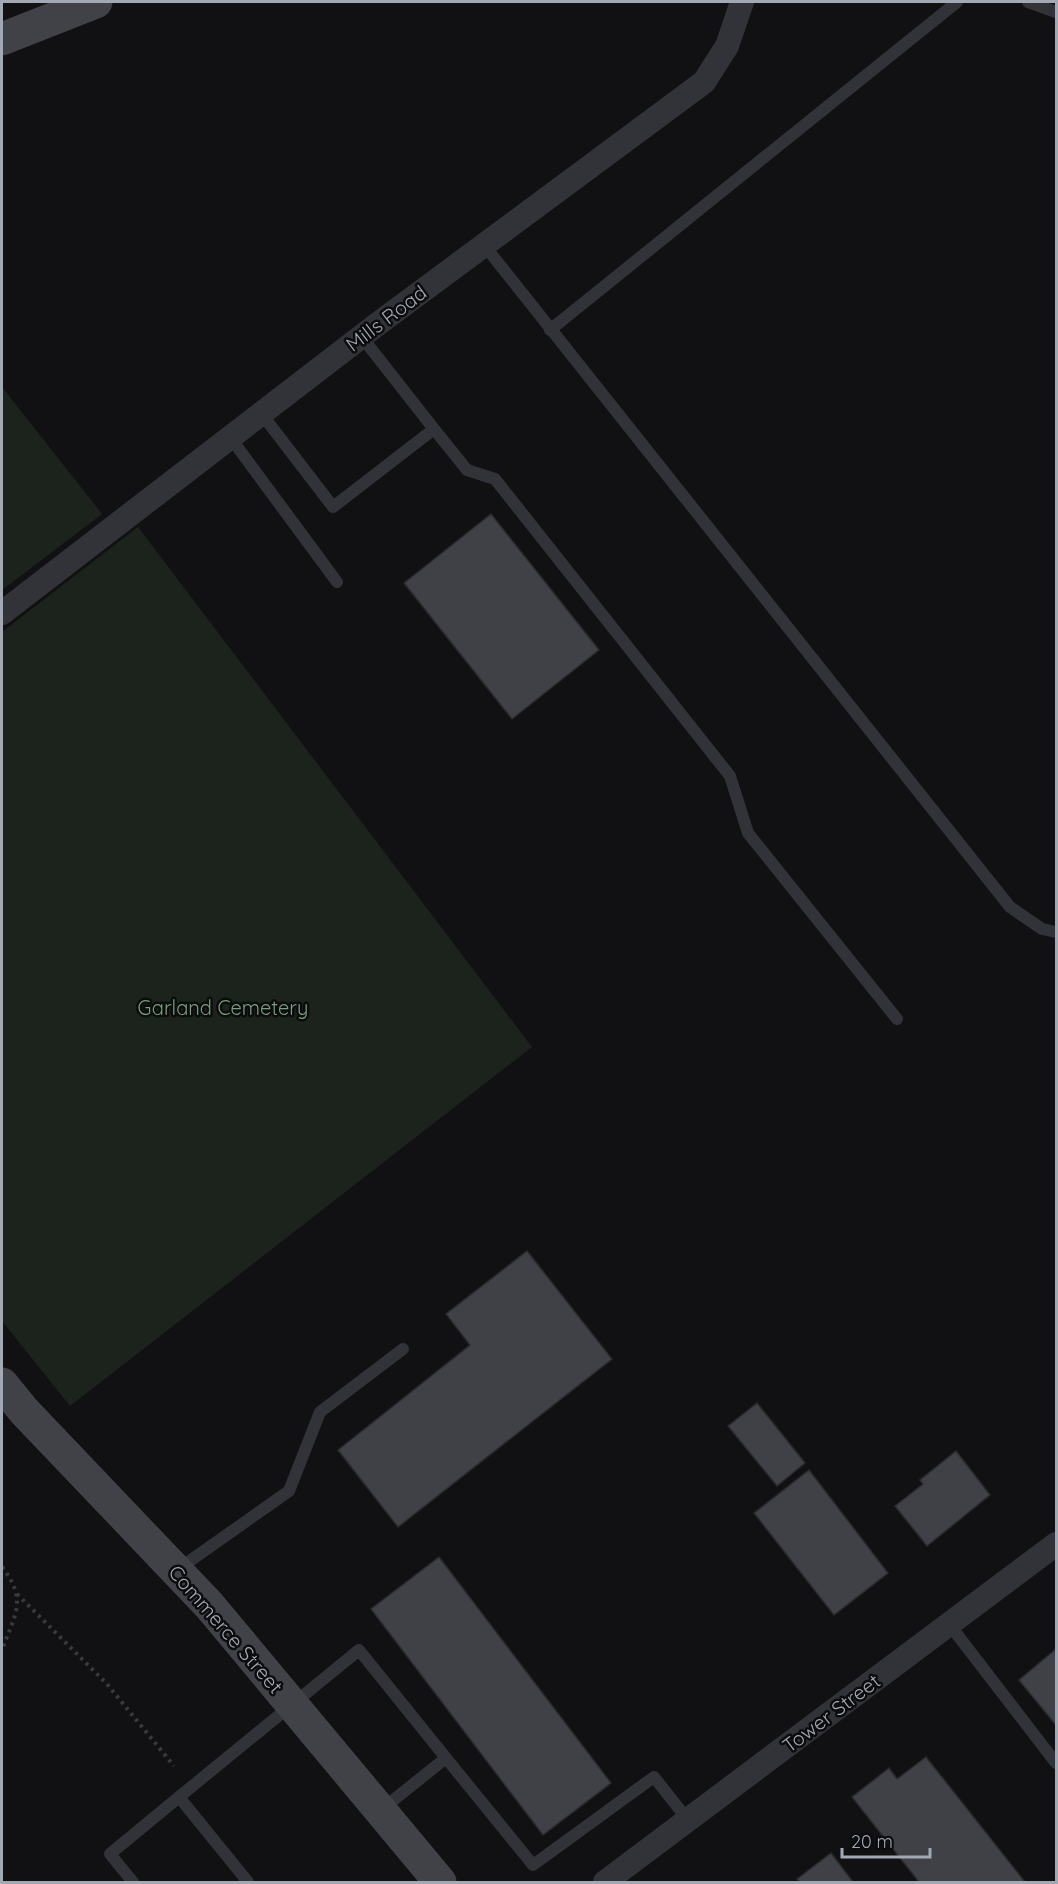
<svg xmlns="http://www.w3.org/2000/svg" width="1058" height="1884" viewBox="0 0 1058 1884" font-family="Quicksand,sans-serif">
	<rect width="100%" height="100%" fill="#111113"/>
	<!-- green -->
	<g fill="#1c231d">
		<path d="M2,387L102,514L2,590Z"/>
		<path d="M138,527L532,1047L70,1406L2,1321V632Z"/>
	</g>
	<!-- building -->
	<g fill="#404146" stroke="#2b2b2f" stroke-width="1.5">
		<path d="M491,514L599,650L512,719L404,583Z"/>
		<path d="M527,1251L612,1359L398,1527L338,1450L470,1345L446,1314Z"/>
		<path d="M757,1403L805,1463L777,1486L728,1426Z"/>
		<path d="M956,1451L990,1495L927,1546L895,1506L923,1484L920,1480Z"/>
		<path d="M809,1470L888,1573L834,1615L754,1513Z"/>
		<path d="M439,1557L611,1783L543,1835L371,1609Z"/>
		<path d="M1056,1649V1723L1055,1724L1019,1680Z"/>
		<path d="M926,1757L1025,1882H919L852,1797L889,1768L897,1779Z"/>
		<path d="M831,1853L853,1882H800L797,1879Z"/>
	</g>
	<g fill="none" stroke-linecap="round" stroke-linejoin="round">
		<!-- path -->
		<g stroke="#383a3f" stroke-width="4" stroke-dasharray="3 4.5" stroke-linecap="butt">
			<path d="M2,1567C28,1600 15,1614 2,1650"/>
			<path d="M17,1594L107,1684L174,1766"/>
		</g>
		<!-- lane -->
		<g stroke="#323338" stroke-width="12">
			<path d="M1028,2L1056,12"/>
			<path d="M484,245L1010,907L1042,929L1056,932"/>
			<path d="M550,330L957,2"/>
			<path d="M261,413L333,507L434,429L361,336"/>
			<path d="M434,429L467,470L495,479L730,776L748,833L897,1019"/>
			<path d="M230,437L337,582"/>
			<path d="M177,1570L289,1491L320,1412L403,1349"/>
			<path d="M949,1624L1056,1763"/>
			<path d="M446,1758L533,1865L654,1777L688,1820"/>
			<path d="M133,1882L110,1854L179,1797"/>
			<path d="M248,1882L179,1797L359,1650L446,1758L381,1810"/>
		</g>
		<!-- street -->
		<g stroke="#323338" stroke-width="24">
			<path d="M2,613L379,323L704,82L727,46L742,2"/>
			<path d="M605,1882L1056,1544"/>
		</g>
		<!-- secondary -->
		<g stroke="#404248" stroke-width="33">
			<path d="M2,39L96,2"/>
			<path d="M2,1384L24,1411L209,1605L440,1882"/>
		</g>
	</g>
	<g text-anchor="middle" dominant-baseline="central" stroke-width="5" stroke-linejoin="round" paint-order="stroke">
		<!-- street labels -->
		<g font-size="20" fill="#a2a8b4" stroke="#0c0c0e">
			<text transform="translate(386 318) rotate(-37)">Mills Road</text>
			<text transform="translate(226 1629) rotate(49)">Commerce Street</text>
			<text transform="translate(831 1713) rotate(-37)">Tower Street</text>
		</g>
		<!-- park labels -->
		<g font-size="20" fill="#799f7c" stroke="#0c0c0e">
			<text x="223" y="1007">Garland Cemetery</text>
		</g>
	</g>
	<!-- border -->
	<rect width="1058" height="1884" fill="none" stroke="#a2a8b4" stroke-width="6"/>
	<!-- scale -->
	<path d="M842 1848v9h88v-9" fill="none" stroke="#a2a8b4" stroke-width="3"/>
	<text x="851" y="1848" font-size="18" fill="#a2a8b4" stroke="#0c0c0e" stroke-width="4.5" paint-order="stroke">20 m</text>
</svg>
